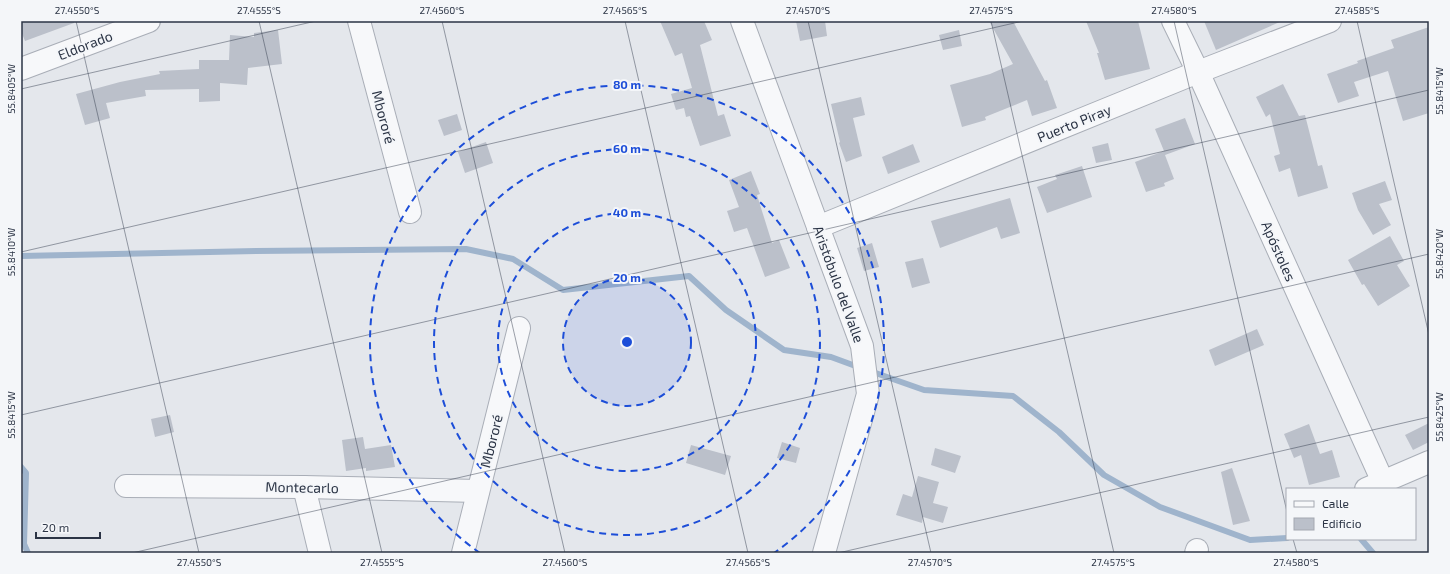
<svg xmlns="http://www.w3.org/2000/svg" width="1450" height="574" viewBox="0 0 1450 574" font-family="'Exo 2',sans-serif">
	<rect width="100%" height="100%" fill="#e4e7ec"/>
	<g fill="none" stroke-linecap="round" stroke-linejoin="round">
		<!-- stream -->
		<g stroke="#9fb4cc" stroke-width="6">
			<path d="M21,256L256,251L466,249L513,259L563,290L689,276L726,310L784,350L831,357L861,368"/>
			<path d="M870,371L924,390L1013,396L1059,432L1104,475L1160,507L1250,540L1287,538"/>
			<path d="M21,467L26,473L24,544L28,553"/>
			<path d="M1361,539L1373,553"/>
		</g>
	</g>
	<!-- building -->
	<g fill="#bbc0ca">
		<path d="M21,21H74V23L25,41L21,31Z"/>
		<path d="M660,21H704L712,40L700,45L718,116L724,114L731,136L700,146L690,116L686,117L684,108L676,110L671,94L692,88L682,53L675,56Z"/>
		<path d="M796,21H825L827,36L800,41Z"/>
		<path d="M989,21H1013L1045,81L1047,80L1057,108L1032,116L1027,100L985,117L986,120L962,127L950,85L990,74L1013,64Z"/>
		<path d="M1086,21H1138L1150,69L1105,80L1097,53H1099Z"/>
		<path d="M1204,21H1282L1216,50Z"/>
		<path d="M1429,27V113L1403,121L1388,71L1354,82L1359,96L1338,103L1327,74L1358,63L1357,61L1394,48L1391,40Z"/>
		<path d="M278,30L282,64L248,68L247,85L220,83V101L199,102V89L145,90L146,96L106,103L110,118L85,125L76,94L120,82L160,74L159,71L199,69V60H229L230,35L254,37V33Z"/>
		<path d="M959,30L962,46L943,50L939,35Z"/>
		<path d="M1283,84L1299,116L1305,115L1318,166L1322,165L1328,188L1298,197L1290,168L1279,172L1274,156L1280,154L1270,114L1266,117L1256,97Z"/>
		<path d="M861,97L865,115L853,118L862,156L846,162L839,143L840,142L831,104Z"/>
		<path d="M457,114L462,130L444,136L438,120Z"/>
		<path d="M1185,118L1195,144L1165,155L1174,179L1164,183L1165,186L1146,192L1135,162L1164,151L1155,129Z"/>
		<path d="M486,142L493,163L465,173L458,152Z"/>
		<path d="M1108,143L1112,160L1096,163L1092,147Z"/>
		<path d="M913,144L920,162L888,174L882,157Z"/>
		<path d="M1082,166L1092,197L1047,213L1037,187L1057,179L1055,175Z"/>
		<path d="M751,171L760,194L757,195L772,243L779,240L790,268L765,277L747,228L734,232L727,211L739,207L729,180Z"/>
		<path d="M1385,181L1392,200L1379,204L1391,225L1373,235L1358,210L1352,193Z"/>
		<path d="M1010,198L1020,233L1001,239L997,227L940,248L931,221Z"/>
		<path d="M1390,236L1404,261L1397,265L1410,286L1378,306L1364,284L1362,285L1348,260Z"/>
		<path d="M872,243L879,267L864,271L857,248Z"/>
		<path d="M923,258L930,283L912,288L905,262Z"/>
		<path d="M1257,329L1264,345L1215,366L1209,350Z"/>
		<path d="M170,415L174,432L155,437L151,419Z"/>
		<path d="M1429,423V442L1413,450L1405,435Z"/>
		<path d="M1309,424L1320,454L1332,450L1340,477L1309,485L1301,455L1294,458L1284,434Z"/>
		<path d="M363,437L365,449L391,445L395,467L366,471V468L346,471L342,440Z"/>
		<path d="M782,442L800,448L796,463L777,458Z"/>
		<path d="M691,445L731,456L725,475L686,463Z"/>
		<path d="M935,448L961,456L955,473L931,465Z"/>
		<path d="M1232,468L1250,521L1233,525L1221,472Z"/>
		<path d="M918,476L939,482L933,503L948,507L943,523L923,517L922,523L896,515L903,494L912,497Z"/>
	</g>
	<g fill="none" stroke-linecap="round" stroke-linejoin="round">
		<!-- minor casing -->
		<g stroke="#a9aeb7" stroke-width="24">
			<g id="minor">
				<path d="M359,21L410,212"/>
				<path d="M742,21L862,346L868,394L824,553"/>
				<path d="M1173,21L1198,72L1383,482"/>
				<path d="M21,69L149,21"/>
				<path d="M818,227L1198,72L1330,21"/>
				<path d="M126,486L304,487L478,491"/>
				<path d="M304,487L320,553"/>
				<path d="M1366,489L1429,462"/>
				<path d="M463,553L519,328"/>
				<path d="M1196,553L1197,550"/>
			</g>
		</g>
		<!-- minor -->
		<use href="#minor" stroke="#f7f8fa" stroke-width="22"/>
	</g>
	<!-- ticks -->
	<path fill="none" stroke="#2b3445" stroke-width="1" stroke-opacity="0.45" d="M76,21L199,553M259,21L382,553M442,21L565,553M625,21L748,553M808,21L931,553M991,21L1114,553M1174,21L1287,512M1357,21L1429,335M21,89L316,21M21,252L1023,21M21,415L1429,90M1293,539L1297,553M132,553L1429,254M838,553L1429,417"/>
	<!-- distance rings -->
	<circle cx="627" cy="342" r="64" fill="#1d4ed8" fill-opacity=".12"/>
	<g fill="none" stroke="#1d4ed8" stroke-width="2" stroke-dasharray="7 5">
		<circle cx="627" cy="342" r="64"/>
		<circle cx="627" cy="342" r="129"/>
		<circle cx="627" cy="342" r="193"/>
		<path d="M480 553A257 257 0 1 1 774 553"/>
	</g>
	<g text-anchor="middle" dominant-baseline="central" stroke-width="4" stroke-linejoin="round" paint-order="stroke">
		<!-- street labels -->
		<g font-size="14" fill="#2b3445" stroke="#f4f6f9">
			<text transform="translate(85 45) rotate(-21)">Eldorado</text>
			<text transform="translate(384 117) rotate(75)">Mbororé</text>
			<text transform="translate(1074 123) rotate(-22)">Puerto Piray</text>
			<text transform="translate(1279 251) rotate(66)">Apóstoles</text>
			<text transform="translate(839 284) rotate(70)">Aristóbulo del Valle</text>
			<text transform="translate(491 441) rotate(-76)">Mbororé</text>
			<text transform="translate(302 487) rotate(1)">Montecarlo</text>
		</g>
	</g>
	<circle cx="627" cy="342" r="6" fill="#1d4ed8" stroke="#f4f6f9" stroke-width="2"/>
	<g font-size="12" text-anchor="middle" font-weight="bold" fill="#1d4ed8" stroke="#f4f6f9" stroke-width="4" stroke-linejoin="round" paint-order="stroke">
		<text x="627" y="89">80 m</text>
		<text x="627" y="153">60 m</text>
		<text x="627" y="217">40 m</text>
		<text x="627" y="282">20 m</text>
	</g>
	<!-- border -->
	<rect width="1450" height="574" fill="none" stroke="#f4f6f9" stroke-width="44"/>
	<!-- legend -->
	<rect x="1286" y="488" width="130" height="52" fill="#f4f6f9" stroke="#a4a8b1"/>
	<rect x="1294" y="501" width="20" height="6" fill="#f7f8fa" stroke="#a4a8b1"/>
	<text x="1322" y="508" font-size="12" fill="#2b3445">Calle</text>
	<rect x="1294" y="518" width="20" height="12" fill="#bbc0ca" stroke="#a4a8b1"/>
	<text x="1322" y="528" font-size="12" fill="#2b3445">Edificio</text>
	<!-- scale -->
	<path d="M36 532v6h64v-6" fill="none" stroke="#2b3445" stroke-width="2"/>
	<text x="42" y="532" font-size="12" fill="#2b3445" stroke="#f4f6f9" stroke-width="3" paint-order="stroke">20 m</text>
	<rect x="22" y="22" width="1406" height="530" fill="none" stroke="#2b3445" stroke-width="1.5"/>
	<g font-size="10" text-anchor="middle" fill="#2b3445">
		<text x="77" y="14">27.4550°S</text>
		<text x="259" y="14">27.4555°S</text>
		<text x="442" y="14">27.4560°S</text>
		<text x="625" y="14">27.4565°S</text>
		<text x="808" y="14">27.4570°S</text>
		<text x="991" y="14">27.4575°S</text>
		<text x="1174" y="14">27.4580°S</text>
		<text x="1357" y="14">27.4585°S</text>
		<text transform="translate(11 89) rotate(-90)" y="4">55.8405°W</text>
		<text transform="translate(1439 91) rotate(-90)" y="4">55.8415°W</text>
		<text transform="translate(11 252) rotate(-90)" y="4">55.8410°W</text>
		<text transform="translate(1439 254) rotate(-90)" y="4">55.8420°W</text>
		<text transform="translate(11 415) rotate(-90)" y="4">55.8415°W</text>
		<text transform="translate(1439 417) rotate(-90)" y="4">55.8425°W</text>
		<text x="199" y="566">27.4550°S</text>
		<text x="382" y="566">27.4555°S</text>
		<text x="565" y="566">27.4560°S</text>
		<text x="748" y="566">27.4565°S</text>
		<text x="930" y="566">27.4570°S</text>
		<text x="1113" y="566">27.4575°S</text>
		<text x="1296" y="566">27.4580°S</text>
	</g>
</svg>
